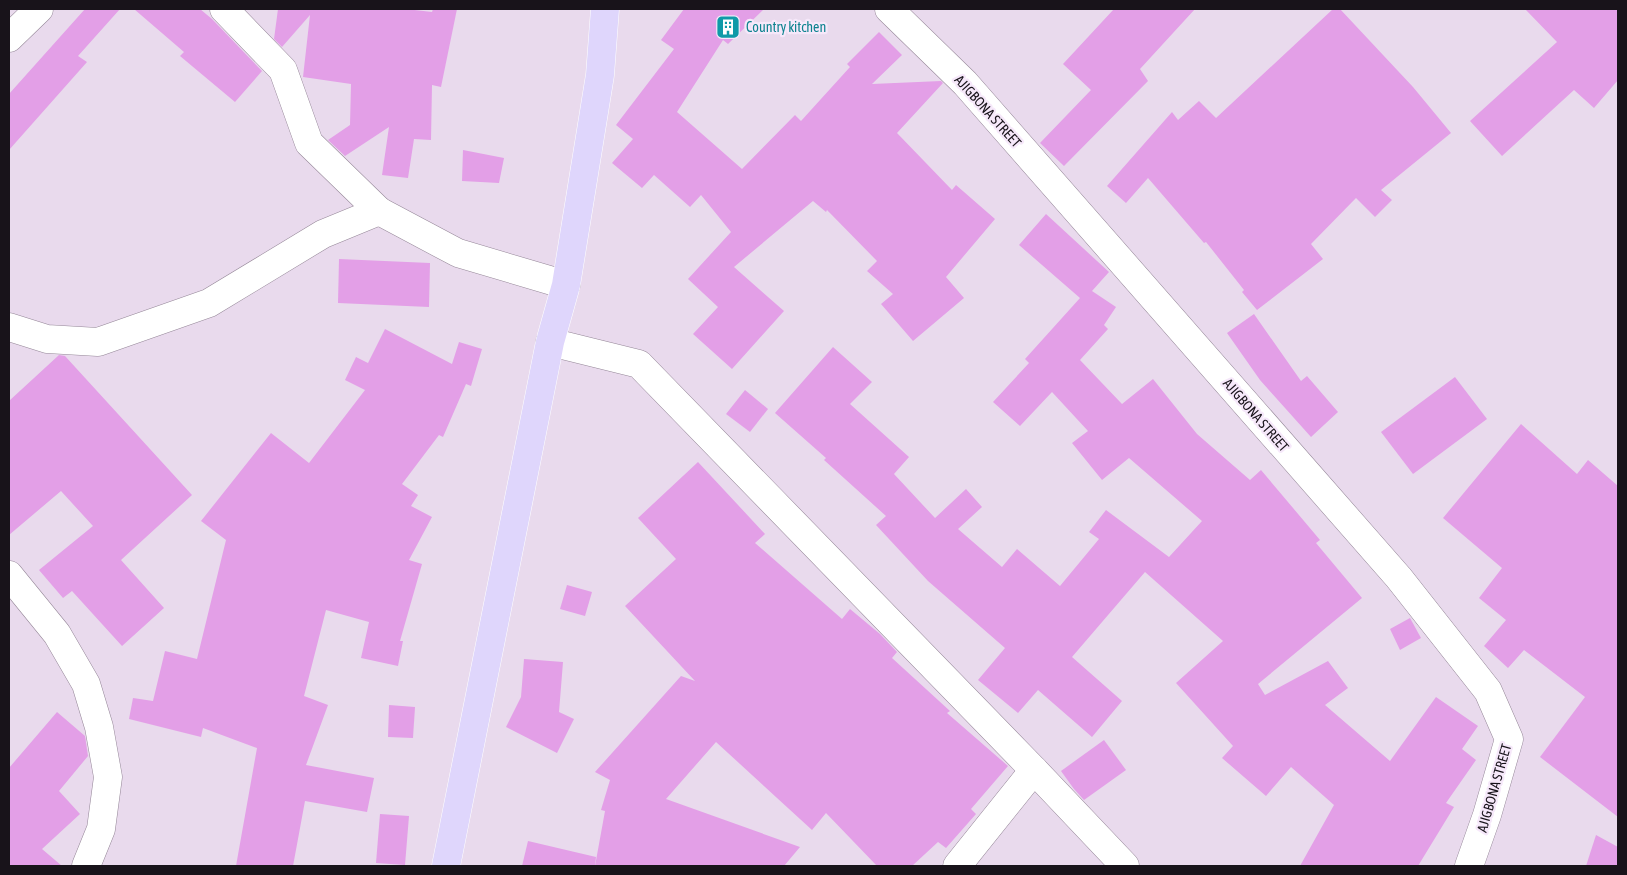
<svg xmlns="http://www.w3.org/2000/svg" width="1627" height="875" viewBox="0 0 1627 875" font-family="'Asap Condensed',sans-serif">
	<rect width="100%" height="100%" fill="#e9daed"/>
	<!-- building -->
	<g fill="#e39fe7">
		<path d="M85,9H120L78,56L87,62L9,150V94Z"/>
		<path d="M134,9H200L212,19L262,71L235,102L180,56L184,52Z"/>
		<path d="M278,9H406L432,12L433,9H457L441,87L432,85L431,140L414,139L408,178L382,175L389,127L345,156L328,140L350,125L351,84L303,77L310,15L282,47L274,39Z"/>
		<path d="M684,9H764L728,44L723,40L677,112L742,169L795,115L801,121L850,67L847,64L879,32L902,55L872,84L941,81L943,83L897,133L952,190L956,185L995,219L946,277L964,298L913,341L881,304L893,294L867,271L877,261L827,210L826,212L813,201L734,267L784,311L732,369L693,334L718,307L688,279L731,232L701,195L690,207L654,175L642,188L612,163L633,139L616,125L674,49L661,40Z"/>
		<path d="M1114,9H1195L1140,69L1148,81L1064,166L1040,143L1091,90L1063,64Z"/>
		<path d="M1333,9H1340L1413,87L1451,133L1381,190L1392,200L1375,217L1356,198L1311,244L1323,259L1257,310L1242,292L1244,290L1206,242L1204,243L1148,178L1126,203L1107,186L1172,112L1178,120L1199,101L1216,118Z"/>
		<path d="M1525,9H1618V80L1594,108L1574,90L1502,156L1470,121L1557,42Z"/>
		<path d="M463,150L504,158L499,183L462,181Z"/>
		<path d="M1046,214L1109,272L1092,291L1116,307L1104,325L1108,329L1080,360L1122,404L1153,379L1197,434L1250,480L1261,470L1320,540L1316,543L1362,598L1258,684L1265,695L1328,661L1348,688L1325,705L1390,761L1436,697L1478,726L1462,749L1476,760L1446,803L1454,807L1418,866H1300L1334,805L1291,767L1266,796L1222,758L1233,746L1176,683L1223,641L1145,572L1072,657L1122,701L1092,737L1038,690L1018,713L978,680L1005,648L928,581L876,525L886,516L824,460L826,458L775,413L833,347L872,382L850,404L909,457L894,474L935,518L966,489L982,507L958,529L1002,567L1017,549L1060,586L1099,539L1089,532L1106,510L1169,557L1202,521L1129,458L1102,480L1072,443L1088,431L1052,392L1020,426L993,402L1029,363L1025,359L1080,298L1019,245Z"/>
		<path d="M339,259L430,263L429,307L338,303Z"/>
		<path d="M1254,314L1301,381L1307,376L1338,412L1311,437L1260,380L1227,333Z"/>
		<path d="M385,329L452,364L459,342L482,349L471,386L466,384L443,437L439,435L402,484L418,495L411,506L432,517L409,560L422,564L400,641H403L398,666L361,658L369,622L326,610L304,696L328,705L306,765L374,778L367,812L305,801L293,866H236L257,748L203,728L201,737L129,719L133,698L153,701L165,651L197,659L226,540L201,521L271,433L309,463L365,390L345,380L356,357L368,363Z"/>
		<path d="M59,355L65,356L192,495L121,560L164,608L122,646L72,591L63,598L39,570L93,526L61,491L9,535V401Z"/>
		<path d="M1455,377L1487,419L1413,474L1381,432Z"/>
		<path d="M745,390L768,409L750,432L726,414Z"/>
		<path d="M1521,424L1577,474L1588,460L1618,486V817L1540,757L1585,697L1524,650L1508,668L1484,646L1506,620L1479,598L1502,568L1443,518Z"/>
		<path d="M698,462L765,534L755,543L842,619L850,609L880,634L897,652L892,658L950,711L947,713L1008,766L971,809L976,814L946,848L938,842L912,866H877L826,813L812,830L716,742L666,799L800,847L784,866H595L605,811L601,810L610,780L595,772L681,676L695,681L625,606L676,559L638,518Z"/>
		<path d="M567,585L592,592L585,616L560,609Z"/>
		<path d="M1410,618L1421,638L1400,650L1390,629Z"/>
		<path d="M524,659L563,662L559,712L574,719L557,753L506,727L521,697Z"/>
		<path d="M389,705L415,707L413,738L388,737Z"/>
		<path d="M57,712L85,736L88,756L59,791L80,814L42,849L62,866H9V768Z"/>
		<path d="M1104,740L1126,770L1084,800L1074,789L1061,771Z"/>
		<path d="M380,814L409,816L405,865L376,863Z"/>
		<path d="M1596,835L1618,847V866H1586Z"/>
		<path d="M528,841L596,857L595,866H522Z"/>
	</g>
	<g fill="none" stroke-linecap="round" stroke-linejoin="round">
		<!-- minor casing -->
		<g stroke="#958798" stroke-width="29">
			<g id="minor">
				<path d="M224,9L283,70L309,143L379,211L458,253L566,285"/>
				<path d="M889,9L965,83L1399,578L1488,691L1509,739L1487,815L1469,866"/>
				<path d="M9,38L39,9"/>
				<path d="M9,327L47,339L98,342L209,303L323,234L379,211"/>
				<path d="M550,342L639,364L1034,770L1125,866"/>
				<path d="M9,575L57,634L86,684L99,727L108,777L101,829L86,866"/>
				<path d="M957,866L1034,770"/>
			</g>
		</g>
		<!-- primary casing -->
		<g stroke="#fff" stroke-width="29">
			<path id="primary" d="M446,866L550,342L566,285L600,75L605,9"/>
		</g>
		<!-- minor -->
		<use href="#minor" stroke="#fff" stroke-width="28"/>
		<!-- primary -->
		<use href="#primary" stroke="#dfd6fc" stroke-width="28"/>
	</g>
	<!-- icons -->
	<defs>
		<g id="building-square" transform="scale(1.25)"><rect x="-9" y="-9" width="18" height="18" rx="4" fill="#0f9aa8" stroke="#f6e8fa"/><path d="M-4-6H4V6H1V3H-1V6H-4ZM-2.5-4.3h1.7v1.8h-1.7ZM.8-4.3h1.7v1.8H.8ZM-2.5-1h1.7V.8h-1.7ZM.8-1h1.7V.8H.8Z" fill="#fff"/></g>
	</defs>
	<g fill-rule="evenodd">
		<use href="#building-square" x="728" y="27"/>
	</g>
	<g text-anchor="middle" dominant-baseline="central" stroke-width="4.5" stroke-linejoin="round" paint-order="stroke">
		<!-- culture labels -->
		<g font-size="14" fill="#0d838f" stroke="#f6e8fa" text-anchor="start">
			<text x="746" y="27">Country kitchen</text>
		</g>
		<!-- street labels -->
		<g font-size="14" fill="#18131a" stroke="#f6e8fa">
			<text transform="translate(988 111) rotate(48)">AJIGBONA STREET</text>
			<text transform="translate(1256 415) rotate(49)">AJIGBONA STREET</text>
			<text transform="translate(1494 788) rotate(-74)">AJIGBONA STREET</text>
		</g>
	</g>
	<!-- border -->
	<rect width="1627" height="875" fill="none" stroke="#18131a" stroke-width="20"/>
</svg>
